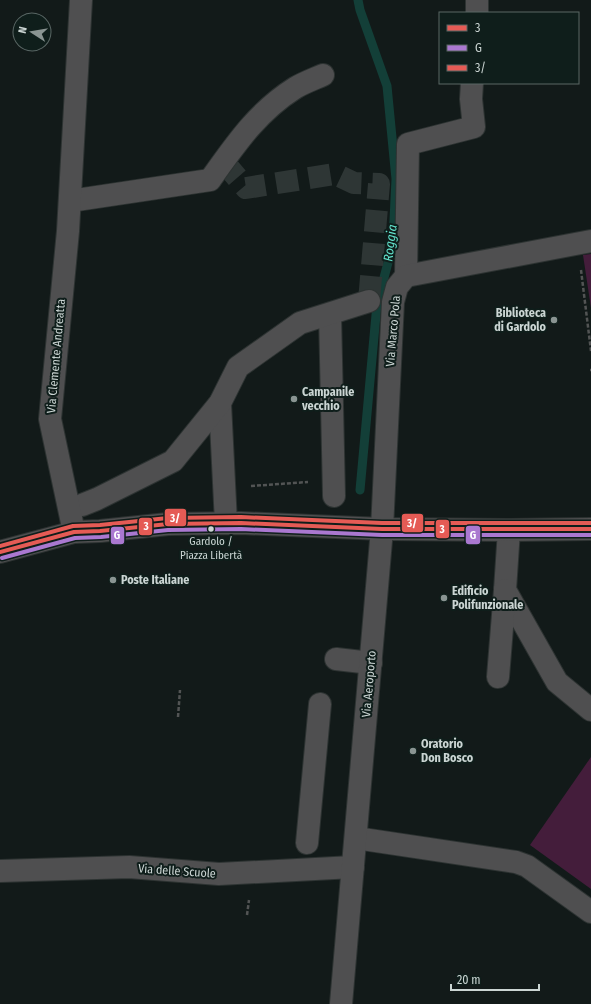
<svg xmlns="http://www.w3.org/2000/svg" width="591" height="1004" viewBox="0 0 591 1004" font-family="'Fira Sans Condensed',sans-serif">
	<rect width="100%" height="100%" fill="#121a19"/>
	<!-- grass -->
	<g fill="#441d3b">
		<path d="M591,254V308L583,255Z"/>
		<path d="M591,757V889L530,845Z"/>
	</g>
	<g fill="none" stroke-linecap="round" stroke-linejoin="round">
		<!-- stream -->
		<path stroke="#133f38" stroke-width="9" d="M358,0L360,10L387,86L396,179L394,220L390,255L377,304L360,490"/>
		<!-- minor-tunnel -->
		<path stroke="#2e3635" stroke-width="22" stroke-dasharray="22 11" stroke-linecap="butt" d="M223,161L246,188L335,174L354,183L379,184L369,301"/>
		<!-- minor casing -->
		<g stroke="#2d3332" stroke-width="24">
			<g id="minor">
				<path d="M477,0V13"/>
				<path d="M70,201L210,180C235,145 257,112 295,88C303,83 314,79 323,75"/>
				<path d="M406,276L408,144L474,127L471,99L472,83"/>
				<path d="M330,314L334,496"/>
				<path d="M220,403L226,523"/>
				<path d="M82,505L97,499L173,461L220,403L238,367L300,323L369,301"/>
				<path d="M509,530L505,590L557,682L591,710"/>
				<path d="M74,532L50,419L68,231L81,0"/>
				<path d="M0,552L74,532L100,531L168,524L241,523L382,529L509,530L591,529"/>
				<path d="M336,659L371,663"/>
				<path d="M498,677L505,590"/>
				<path d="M356,838L516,862L527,866L591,912"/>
				<path d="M307,843L320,704"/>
				<path d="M0,871L129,867L219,874L353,867"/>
				<path d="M341,1004L382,529L393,302L397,287L406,276L591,241"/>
			</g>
		</g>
		<!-- path -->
		<g stroke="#525454" stroke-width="2.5" stroke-dasharray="4 2" stroke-linecap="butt">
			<path d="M581,270L591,351"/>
			<path d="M590,370H591"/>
			<path d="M251,486L308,482"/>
			<path d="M178,717L180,690"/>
			<path d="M247,915L249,900"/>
		</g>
		<!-- minor -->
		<use href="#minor" stroke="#4f4f50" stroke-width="22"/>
		<!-- bus-1 casing -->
		<g stroke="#0f1e1b" stroke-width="7">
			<path id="bus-1" d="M0,552L74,532L100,531L168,524L241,523L382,529H591"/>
		</g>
		<!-- bus-2 casing -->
		<g stroke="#0f1e1b" stroke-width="7">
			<path id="bus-2" d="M2,558L75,538L101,537L168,530L241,529L382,535H591"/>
		</g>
		<!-- bus-3 casing -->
		<g stroke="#0f1e1b" stroke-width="7">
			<path id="bus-3" d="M0,546L73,526L100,525L168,518L241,517L382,523H591"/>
		</g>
		<!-- bus-1 -->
		<use href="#bus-1" stroke="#e55b55" stroke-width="4"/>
		<!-- bus-2 -->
		<use href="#bus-2" stroke="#aa78d0" stroke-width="4"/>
		<!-- bus-3 -->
		<use href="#bus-3" stroke="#e55b55" stroke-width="4"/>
	</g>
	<!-- markers -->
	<g fill="#8a9492" stroke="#0f1e1b" stroke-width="1.5">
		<circle cx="554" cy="320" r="4"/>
		<circle cx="294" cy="399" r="4"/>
		<circle cx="113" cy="580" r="4"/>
		<circle cx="444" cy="598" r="4"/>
		<circle cx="413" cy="751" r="4"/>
	</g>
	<circle fill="#cbd5d3" stroke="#0f1e1b" stroke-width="1.5" cx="211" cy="529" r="3.5"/>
	<g text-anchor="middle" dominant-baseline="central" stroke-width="4" stroke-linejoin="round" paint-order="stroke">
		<!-- bus labels -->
		<g font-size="11" fill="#cbd5d3" stroke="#0f1e1b">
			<text x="211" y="541">Gardolo /<tspan x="211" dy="14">Piazza Libertà</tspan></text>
		</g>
		<!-- poi labels -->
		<g font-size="12" font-weight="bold" fill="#cbd5d3" stroke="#0f1e1b" text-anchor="start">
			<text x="546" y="313" text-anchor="end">Biblioteca<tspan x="546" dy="14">di Gardolo</tspan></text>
			<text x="302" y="392">Campanile<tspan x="302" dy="14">vecchio</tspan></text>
			<text x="121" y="580">Poste Italiane</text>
			<text x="452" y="591">Edificio<tspan x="452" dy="14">Polifunzionale</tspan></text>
			<text x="421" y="744">Oratorio<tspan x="421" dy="14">Don Bosco</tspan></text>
		</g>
		<!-- street labels -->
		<g font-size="12" fill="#cbd5d3" stroke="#0f1e1b">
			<text transform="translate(393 331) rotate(-85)">Via Marco Pola</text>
			<text transform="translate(56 356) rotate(-85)">Via Clemente Andreatta</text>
			<text transform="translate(369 684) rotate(-85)">Via Aeroporto</text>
			<text transform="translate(177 871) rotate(4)">Via delle Scuole</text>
		</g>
		<!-- water labels -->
		<g font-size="13" font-style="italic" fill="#63e3cd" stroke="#0f1e1b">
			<text transform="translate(390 243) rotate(-83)">Roggia</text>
		</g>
	</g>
	<g stroke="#0f1e1b" stroke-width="1.5">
		<rect x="164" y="508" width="23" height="19" rx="4" fill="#e55b55"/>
		<rect x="401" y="513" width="23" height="20" rx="4" fill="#e55b55"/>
		<rect x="138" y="517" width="15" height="19" rx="4" fill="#e55b55"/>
		<rect x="435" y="519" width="15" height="20" rx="4" fill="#e55b55"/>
		<rect x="465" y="525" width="16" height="20" rx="4" fill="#aa78d0"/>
		<rect x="110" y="526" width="15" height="19" rx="4" fill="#aa78d0"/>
	</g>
	<g font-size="11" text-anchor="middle" font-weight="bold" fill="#fff">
		<text x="175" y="522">3/</text>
		<text x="412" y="527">3/</text>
		<text x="146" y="530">3</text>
		<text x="442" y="533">3</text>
		<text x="473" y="539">G</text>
		<text x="117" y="539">G</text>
	</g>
	<!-- legend -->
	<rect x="439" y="12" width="140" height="72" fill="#0f1e1b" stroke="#5a6765"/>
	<rect x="447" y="25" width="20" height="6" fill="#e55b55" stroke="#5a6765"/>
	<text x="475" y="32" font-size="12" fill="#cbd5d3">3</text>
	<rect x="447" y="45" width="20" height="6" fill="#aa78d0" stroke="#5a6765"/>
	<text x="475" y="52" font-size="12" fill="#cbd5d3">G</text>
	<rect x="447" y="65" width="20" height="6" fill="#e55b55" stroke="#5a6765"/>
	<text x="475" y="72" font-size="12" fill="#cbd5d3">3/</text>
	<!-- north arrow -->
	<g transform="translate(32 32) rotate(282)"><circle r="19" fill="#0f1e1b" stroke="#5a6765"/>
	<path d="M0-3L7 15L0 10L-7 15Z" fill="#8a9492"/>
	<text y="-6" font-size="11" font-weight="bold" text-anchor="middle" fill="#cbd5d3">N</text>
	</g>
	<!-- scale -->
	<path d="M451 984v6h88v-6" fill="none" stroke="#cbd5d3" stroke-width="2"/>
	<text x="457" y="984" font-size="12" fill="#cbd5d3" stroke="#0f1e1b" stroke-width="3" paint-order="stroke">20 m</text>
</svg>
